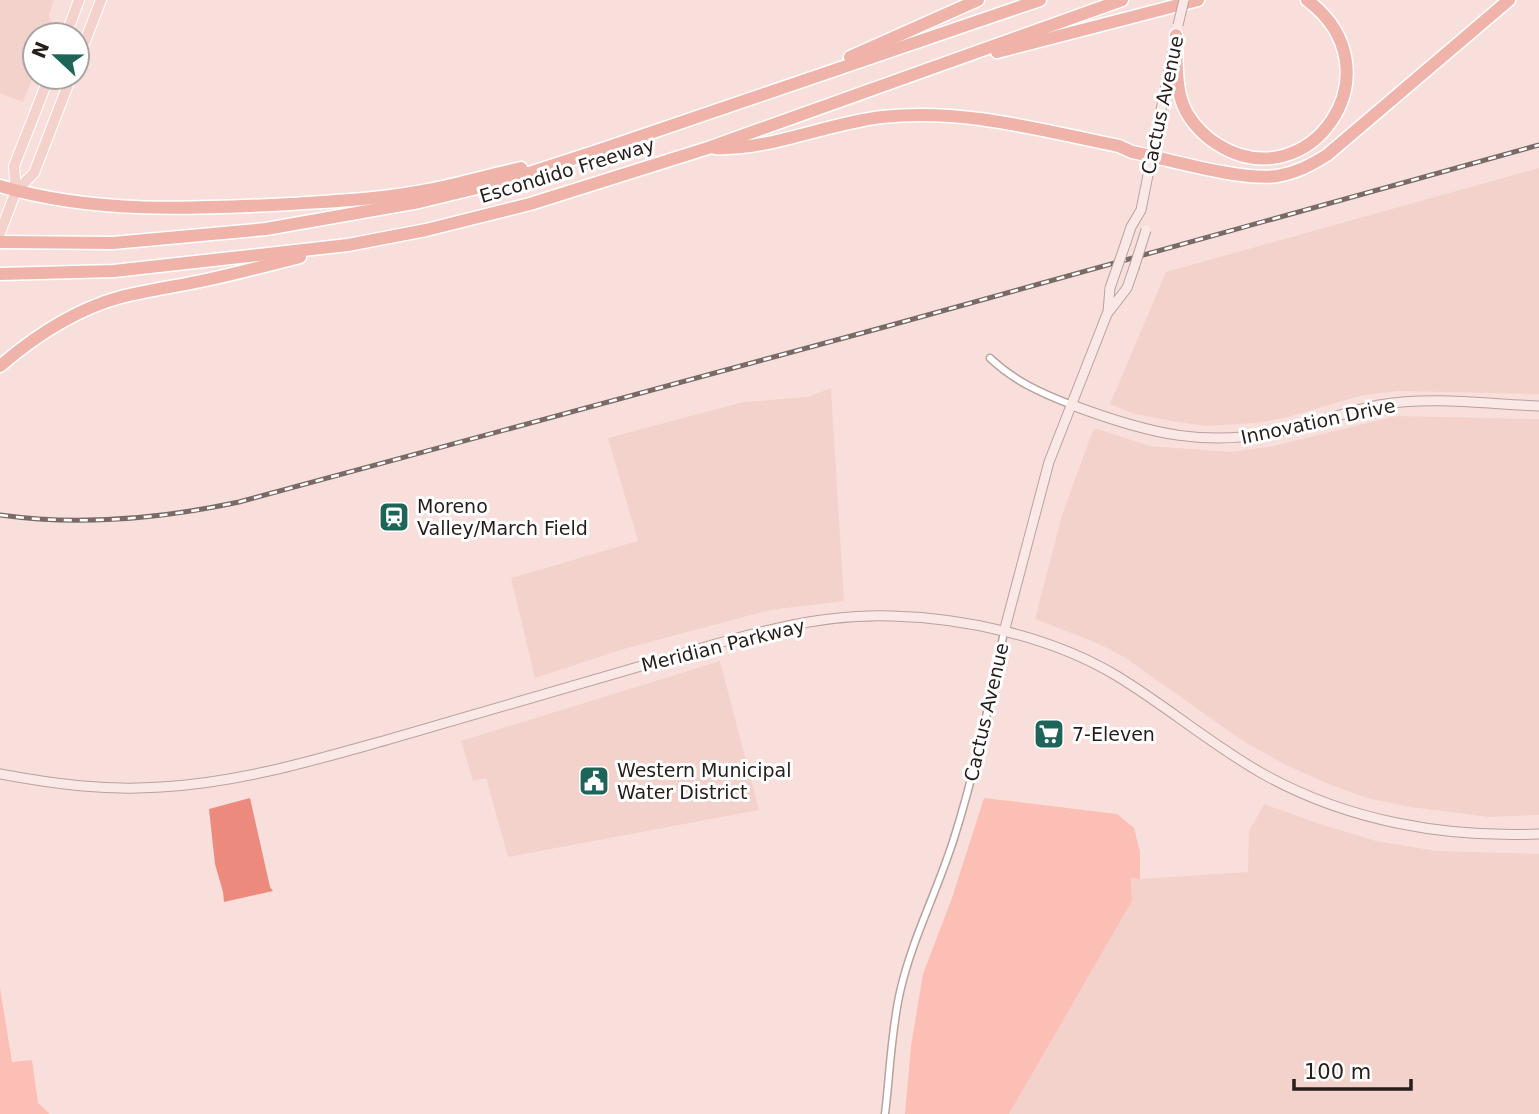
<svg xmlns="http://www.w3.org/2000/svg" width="1539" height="1114" viewBox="0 0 1539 1114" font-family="'DejaVu Sans',sans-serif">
	<rect width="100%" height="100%" fill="#f9dfdb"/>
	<!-- built -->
	<g fill="#f4d2cc">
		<path d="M0,0H54L49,14L53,28L50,35H35V72L23,102L0,93Z"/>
		<path d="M1539,168V394L1397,391L1360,396L1288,417L1257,423L1206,426L1171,421L1132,413L1110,404L1166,272Z"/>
		<path d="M831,388L844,601L770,610L729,621L620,650L535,678L511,578L638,541L608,438L743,402L808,397Z"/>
		<path d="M1396,416L1539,419V815L1489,817L1410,807L1367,798L1328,784L1286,765L1243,741L1124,657L1097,643L1035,619L1062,515L1093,430L1097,429L1150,446L1232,452L1273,446Z"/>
		<path d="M720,661L759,810L508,857L486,778L473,781L461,741Z"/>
		<path d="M1264,804L1320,824L1376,841L1437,851L1539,854V1114H1009L1132,901L1131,878L1140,879L1248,872L1249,831Z"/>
	</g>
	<!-- green -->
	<g fill="#fbbfb5">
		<path d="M984,798L1117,814L1134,828L1140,852V879L1131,878L1132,901L1009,1114H905L911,1046L923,974L952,898Z"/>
		<path d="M0,988L12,1062L32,1060L38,1103L50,1114H0Z"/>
	</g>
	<!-- water -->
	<path fill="#ec8b7d" d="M250,798L270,887L273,891L224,902L223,892L215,864L209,809Z"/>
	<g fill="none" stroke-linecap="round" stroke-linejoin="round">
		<!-- street casing -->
		<g stroke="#b9a19d" stroke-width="9">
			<g id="street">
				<path d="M990,358C1014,381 1041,393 1072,405"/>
				<path d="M885,1114C890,1073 891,1032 900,992C912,938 939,888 955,835C976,768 990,700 1004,632"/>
			</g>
		</g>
		<!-- secondary casing -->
		<g stroke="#b9a19d" stroke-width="11">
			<g id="secondary">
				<path d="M1126,242L1131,227L1141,210L1173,50"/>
				<path d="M1108,312L1110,288"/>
				<path d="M1072,405C1149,434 1208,449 1291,429C1320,422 1349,411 1379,405C1430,396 1487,404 1539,406"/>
				<path d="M1004,632L1049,462L1107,314L1127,288L1134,268"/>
				<path d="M0,774C53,784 106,791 161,787C239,783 315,760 390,739C479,714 567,687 655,662C732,639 811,613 892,616C967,618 1052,637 1117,676C1168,707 1213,746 1265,775C1348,821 1445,838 1539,834"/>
			</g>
		</g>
		<!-- primary casing -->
		<g stroke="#fff" stroke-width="12">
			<g id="primary">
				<path d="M66,35L79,0"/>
				<path d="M77,62L101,0"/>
				<path d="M16,191L14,166L49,77"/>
				<path d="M0,233L16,191L34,173L71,77"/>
			</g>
		</g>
		<!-- highway casing -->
		<g stroke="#fff" stroke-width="15">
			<g id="highway">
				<path d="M1176,35C1177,55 1175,78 1181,99C1186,117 1201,134 1217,144C1308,202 1402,71 1307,0"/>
				<path d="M997,52L1198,0"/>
				<path d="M850,57L978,0"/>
				<path d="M715,148C767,151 828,123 882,117C963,108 1040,130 1119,146L1132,152C1172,160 1240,181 1277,176C1296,173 1311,165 1327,155L1509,0"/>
				<path d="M0,186C93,214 194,209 290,204C336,201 383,199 428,190C459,184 490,175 521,168"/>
				<path d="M0,242L113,243L266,229L419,202L498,183L603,149L1040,0"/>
				<path d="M0,274L114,271L348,245L426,230L530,204L708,148L1122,0"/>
				<path d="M0,366C35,336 76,309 121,297C149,290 178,286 206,280C238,273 269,265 300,257"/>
			</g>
		</g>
		<!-- street -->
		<use href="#street" stroke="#fff" stroke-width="6"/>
		<!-- secondary -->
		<use href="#secondary" stroke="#fae8e6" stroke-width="9"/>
		<!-- primary -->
		<use href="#primary" stroke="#f5d1cc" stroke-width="10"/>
		<!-- highway -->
		<use href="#highway" stroke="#efb3aa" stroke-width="12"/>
		<!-- rail casing -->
		<g stroke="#796a67" stroke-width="5">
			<path id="rail" d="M0,515C80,526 160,519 239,502L888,326L1539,145"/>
		</g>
		<!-- rail -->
		<use href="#rail" stroke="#fff" stroke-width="2.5" stroke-dasharray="8" stroke-linecap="butt"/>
		<!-- secondary-bridge casing -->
		<g stroke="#b9a19d" stroke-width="11" stroke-linecap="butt">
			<g id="secondary-bridge">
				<path d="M1178,25L1184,0"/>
				<path d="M1134,268L1146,230"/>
				<path d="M1110,288L1126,242"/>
			</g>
		</g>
		<!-- secondary-bridge -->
		<use href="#secondary-bridge" stroke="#fae8e6" stroke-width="9"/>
	</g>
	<!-- icons -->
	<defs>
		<g id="station-square" transform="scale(1.575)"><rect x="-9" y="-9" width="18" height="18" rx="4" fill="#1e6559" stroke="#fff"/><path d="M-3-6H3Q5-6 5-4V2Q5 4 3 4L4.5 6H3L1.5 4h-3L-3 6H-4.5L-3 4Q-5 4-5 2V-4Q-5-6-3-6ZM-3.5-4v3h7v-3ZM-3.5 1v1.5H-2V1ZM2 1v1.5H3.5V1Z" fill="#fff"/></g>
		<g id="supermarket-square" transform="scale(1.575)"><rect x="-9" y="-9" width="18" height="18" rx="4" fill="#1e6559" stroke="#fff"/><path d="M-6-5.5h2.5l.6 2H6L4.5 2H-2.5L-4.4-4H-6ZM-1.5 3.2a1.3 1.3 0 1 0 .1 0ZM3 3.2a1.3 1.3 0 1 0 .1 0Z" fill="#fff"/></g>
		<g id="civic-square" transform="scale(1.575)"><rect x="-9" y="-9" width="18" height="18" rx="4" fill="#1e6559" stroke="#fff"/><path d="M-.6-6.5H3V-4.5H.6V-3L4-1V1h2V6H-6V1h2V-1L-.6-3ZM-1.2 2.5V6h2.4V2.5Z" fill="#fff"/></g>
	</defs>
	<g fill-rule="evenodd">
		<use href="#station-square" x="394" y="517"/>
		<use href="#supermarket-square" x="1049" y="734"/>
		<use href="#civic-square" x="594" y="781"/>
	</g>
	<g text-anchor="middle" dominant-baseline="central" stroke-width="6" stroke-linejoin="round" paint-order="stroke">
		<!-- street labels -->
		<g font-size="19" fill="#271e1c" stroke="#fff">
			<text transform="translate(1162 105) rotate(-78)">Cactus Avenue</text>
			<text transform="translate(567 170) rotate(-17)">Escondido Freeway</text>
			<text transform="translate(1318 421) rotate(-12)">Innovation Drive</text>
			<text transform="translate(723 645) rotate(-14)">Meridian Parkway</text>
			<text transform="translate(986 712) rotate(-77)">Cactus Avenue</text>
		</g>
		<!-- poi labels -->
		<g font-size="19" fill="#271e1c" stroke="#fff" text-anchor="start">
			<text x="417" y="506">Moreno<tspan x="417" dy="22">Valley/March Field</tspan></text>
			<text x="1072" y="734">7-Eleven</text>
			<text x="617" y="770">Western Municipal<tspan x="617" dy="22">Water District</tspan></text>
		</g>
	</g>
	<!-- north arrow -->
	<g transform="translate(56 56) rotate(292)"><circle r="33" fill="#ffffff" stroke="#a9a5a4" stroke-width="2"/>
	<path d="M0-5L12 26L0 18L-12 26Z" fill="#1e6559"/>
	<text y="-10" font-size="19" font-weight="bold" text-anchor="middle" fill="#271e1c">N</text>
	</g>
	<!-- scale -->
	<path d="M1294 1079v10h117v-10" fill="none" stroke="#271e1c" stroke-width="3.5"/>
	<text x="1304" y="1079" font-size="21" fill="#271e1c" stroke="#ffffff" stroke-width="5" paint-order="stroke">100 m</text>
</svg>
